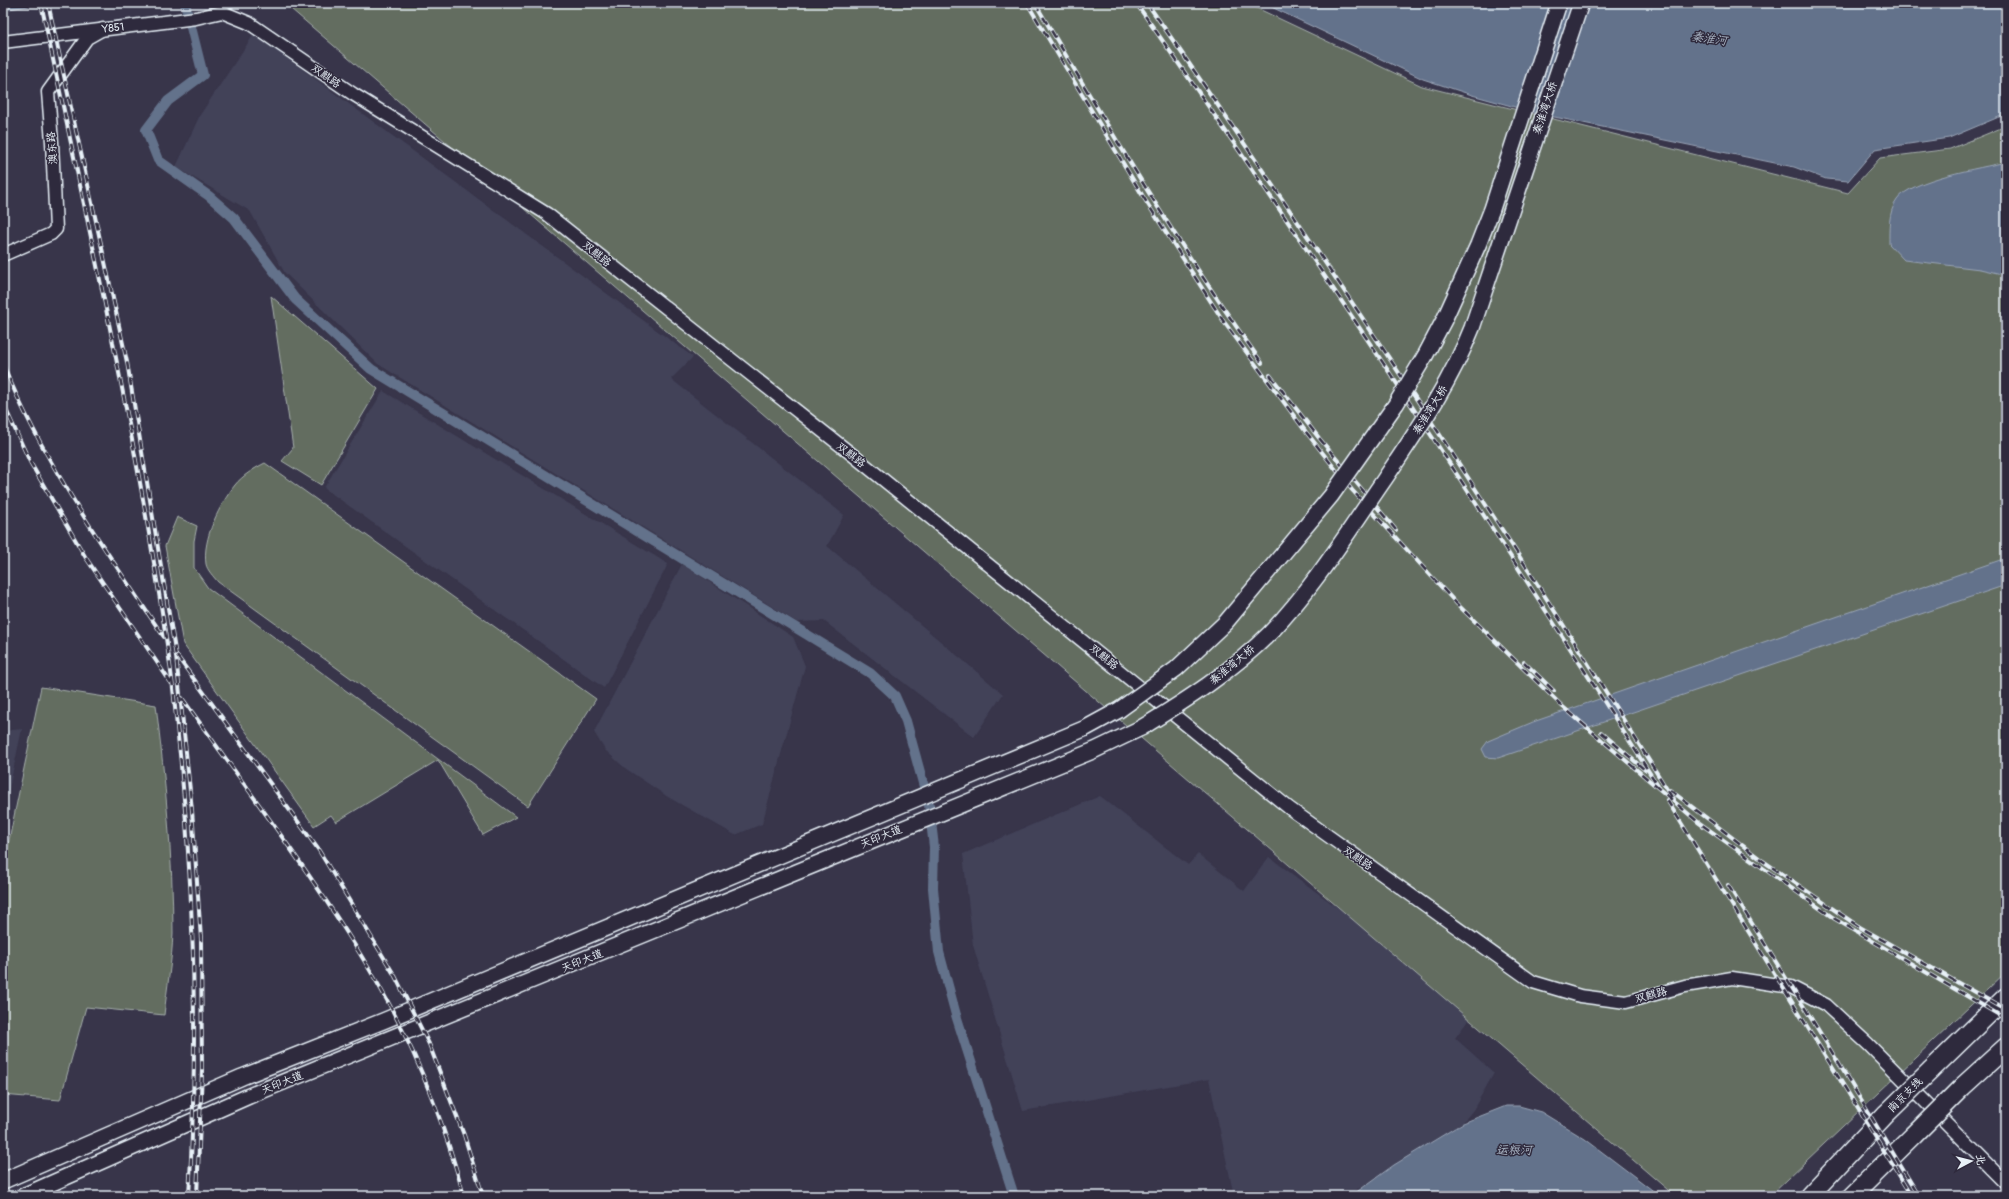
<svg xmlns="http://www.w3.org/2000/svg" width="2009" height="1199" viewBox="0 0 2009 1199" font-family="Pangolin,'LXGW WenKai TC',sans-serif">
	<rect width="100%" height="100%" fill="#38354a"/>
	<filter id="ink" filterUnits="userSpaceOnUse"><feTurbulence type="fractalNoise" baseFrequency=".025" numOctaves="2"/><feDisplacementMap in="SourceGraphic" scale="8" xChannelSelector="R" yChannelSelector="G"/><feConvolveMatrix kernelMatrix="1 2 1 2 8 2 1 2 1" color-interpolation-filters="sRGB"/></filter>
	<g filter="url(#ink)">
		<!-- built -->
		<g fill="#424259">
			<path d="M254,34L693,357L671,379L844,515L827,546L1003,694L974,737L824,621L797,622L378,364L285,273L250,211L176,167L200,115Z"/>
			<path d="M383,391L668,564L604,688L324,488Z"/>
			<path d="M682,564L793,637L805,666L762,824L735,835L668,797L625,768L605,750L594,732Z"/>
			<path d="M22,729L3,817V731Z"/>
			<path d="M1100,796L1188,865L1198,854L1244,891L1269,857L1412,963L1487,995L1455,1038L1494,1073L1473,1110L1444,1145L1344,1196H1234L1209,1079L1023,1111L973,945L963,854Z"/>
		</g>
		<!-- green -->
		<g fill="#636d61" stroke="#a6afac">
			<path d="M284,3H1246L1422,86L1848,193L1880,158L1950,149L2006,126V972L1769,1196H1675Z"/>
			<path d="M271,296L378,389L321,485L282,461L293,448Z"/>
			<path d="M265,463L596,699L528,806L218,582C214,577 207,570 206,564C202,539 220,504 235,485C242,476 255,468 265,463Z"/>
			<path d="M177,517L197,526L194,541V568L208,588L516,817L483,835L438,760L336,822L331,815L314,826L183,644L165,546Z"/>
			<path d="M41,687L156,705C165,780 173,856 173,933C172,960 167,988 164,1015L86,1007L60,1100L3,1095V869Z"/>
			<path d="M1543,1184L1559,1196H1500Z"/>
		</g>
		<!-- water -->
		<g fill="#64728b" stroke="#99a5b7">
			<path d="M3,3H47L3,10Z"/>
			<path d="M1263,3H2006V114L1949,138L1875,149L1848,181L1826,179L1794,167L1540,114L1472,95L1423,79Z"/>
			<path d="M2006,162V275L1980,269L1904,260L1889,244C1889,230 1888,212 1897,200C1911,179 1981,168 2006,162Z"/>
			<path d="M2006,558V585L1498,758L1486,757L1482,749L1488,741L1533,722Z"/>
			<path d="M1506,1106H1519L1541,1112L1585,1139L1660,1196H1564L1539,1191H1527L1505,1196H1351L1394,1165L1463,1123Z"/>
		</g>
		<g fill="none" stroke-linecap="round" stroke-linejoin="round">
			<!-- canal -->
			<path stroke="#64728b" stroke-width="10" d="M185,3L203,75L168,101L146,130L158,160L209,196L234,218L295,299L371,369L870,673L895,696L906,721L929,805L934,847L933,888L939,952L956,1015L1014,1196"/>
			<!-- minor casing -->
			<g stroke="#e8f1f8" stroke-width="15">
				<g id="minor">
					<path d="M222,12L249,23L353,94L547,214L854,456L1289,808L1533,982L1580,996L1626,1002L1685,986L1732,978L1791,987L1826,1005L1868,1044L2006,1183"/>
					<path d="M3,42L196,18L222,12"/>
					<path d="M3,255L51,234L56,229L52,142L48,92L87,38L103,29"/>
				</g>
			</g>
			<!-- major casing -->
			<g stroke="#e8f1f8" stroke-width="18">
				<g id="major">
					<path d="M3,1181L242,1077L383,1021L1086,728L1119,710"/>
					<path d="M23,1196L249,1096L1095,750L1141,728"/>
				</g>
			</g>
			<!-- highway casing -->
			<g stroke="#e8f1f8" stroke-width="21">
				<g id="highway">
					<path d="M1931,1070L2006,997"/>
					<path d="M1962,1087L2006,1047"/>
					<path d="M1809,1196L1886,1114"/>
					<path d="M1852,1196L1914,1135"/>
				</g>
			</g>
			<!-- minor -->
			<use href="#minor" stroke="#2f2a3d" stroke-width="12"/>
			<!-- major -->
			<use href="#major" stroke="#2f2a3d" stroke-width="15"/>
			<!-- highway -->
			<use href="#highway" stroke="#2f2a3d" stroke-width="18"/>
			<!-- rail casing -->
			<g stroke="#e8f1f8" stroke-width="4">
				<g id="rail">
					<path d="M41,3C87,220 137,438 169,658C174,689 176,722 180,754C195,901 198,1049 189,1196"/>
					<path d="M48,3L127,362L176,656L192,810L201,939L202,1070L197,1196"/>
					<path d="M1027,3L1147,203L1224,322L1306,432L1352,490L1456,603L1563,707L1698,822L1835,919L2006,1019"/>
					<path d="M1035,3C1107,125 1179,248 1262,363"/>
					<path d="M1136,3C1317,259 1490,521 1658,786"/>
					<path d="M1147,3C1329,264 1505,528 1673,799"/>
					<path d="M3,364C43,462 105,550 164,637"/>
					<path d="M1270,375L1319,438L1396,530"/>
					<path d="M3,403L30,462L86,558L171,683"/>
					<path d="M177,656L318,849L395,976L429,1044L464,1135L483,1196"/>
					<path d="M1524,662L1554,691"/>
					<path d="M182,698C249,792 320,884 378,984C416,1050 444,1123 464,1196"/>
					<path d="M1601,732L1645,770"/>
					<path d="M1670,790L1763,861L1858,926L2006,1010"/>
					<path d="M1667,800L1912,1196"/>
					<path d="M1728,885L1824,1039L1919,1196"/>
				</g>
			</g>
			<!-- rail -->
			<use href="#rail" stroke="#2f2a3d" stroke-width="2.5" stroke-dasharray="8" stroke-linecap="butt"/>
			<!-- major-bridge casing -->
			<g stroke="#e8f1f8" stroke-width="18" stroke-linecap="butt">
				<g id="major-bridge">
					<path d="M1119,710L1176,669L1226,622L1331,496L1396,404L1425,356L1444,320L1478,245L1492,209L1559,3"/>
					<path d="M1141,728C1187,700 1232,671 1270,633C1314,587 1348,532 1384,480C1417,431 1450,384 1472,328L1581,3"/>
				</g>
			</g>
			<!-- highway-bridge casing -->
			<g stroke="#e8f1f8" stroke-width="21" stroke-linecap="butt">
				<g id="highway-bridge">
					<path d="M1886,1114L1931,1070"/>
					<path d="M1914,1135L1962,1087"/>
				</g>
			</g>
			<!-- major-bridge -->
			<use href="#major-bridge" stroke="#2f2a3d" stroke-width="15"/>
			<!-- highway-bridge -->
			<use href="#highway-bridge" stroke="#2f2a3d" stroke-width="18"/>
		</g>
	</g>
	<g text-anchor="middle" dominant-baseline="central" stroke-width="3" stroke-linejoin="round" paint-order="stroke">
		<!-- street labels -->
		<g font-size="11" fill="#e8f1f8" stroke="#2f2a3d">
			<text transform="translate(113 28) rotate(-7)">Y851</text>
			<text transform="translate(326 76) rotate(35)">双麒路</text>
			<text transform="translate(1545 108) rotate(-72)">秦淮湾大桥</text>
			<text transform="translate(52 148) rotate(-94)">澳东路</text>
			<text transform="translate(597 254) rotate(39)">双麒路</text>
			<text transform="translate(1430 410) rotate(-58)">秦淮湾大桥</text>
			<text transform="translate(851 455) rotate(38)">双麒路</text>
			<text transform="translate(1104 657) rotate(39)">双麒路</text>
			<text transform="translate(1232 665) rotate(-40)">秦淮湾大桥</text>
			<text transform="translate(881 837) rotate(-22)">天印大道</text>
			<text transform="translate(1358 858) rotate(35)">双麒路</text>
			<text transform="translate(582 961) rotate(-22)">天印大道</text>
			<text transform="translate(1651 995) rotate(-15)">双麒路</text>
			<text transform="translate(282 1083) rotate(-22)">天印大道</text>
			<text transform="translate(1905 1095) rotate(-45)">南京支线</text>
		</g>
		<!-- water labels -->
		<g font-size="12" font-style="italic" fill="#adb8c7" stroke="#2f2a3d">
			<text transform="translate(1709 39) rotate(8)">秦淮河</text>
			<text x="1514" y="1150">运粮河</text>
		</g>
	</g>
	<!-- margin -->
	<rect width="2009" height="1199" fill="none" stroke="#2f2a3d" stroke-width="16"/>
	<rect x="8" y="8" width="1993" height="1183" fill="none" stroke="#e8f1f8" stroke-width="1.5" filter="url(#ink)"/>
	<!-- north arrow -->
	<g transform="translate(1971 1161) rotate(83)" stroke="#2f2a3d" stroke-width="3" paint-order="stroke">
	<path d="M0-3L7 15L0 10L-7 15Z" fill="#e8f1f8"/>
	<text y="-6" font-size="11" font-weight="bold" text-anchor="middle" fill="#e8f1f8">北</text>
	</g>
</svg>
